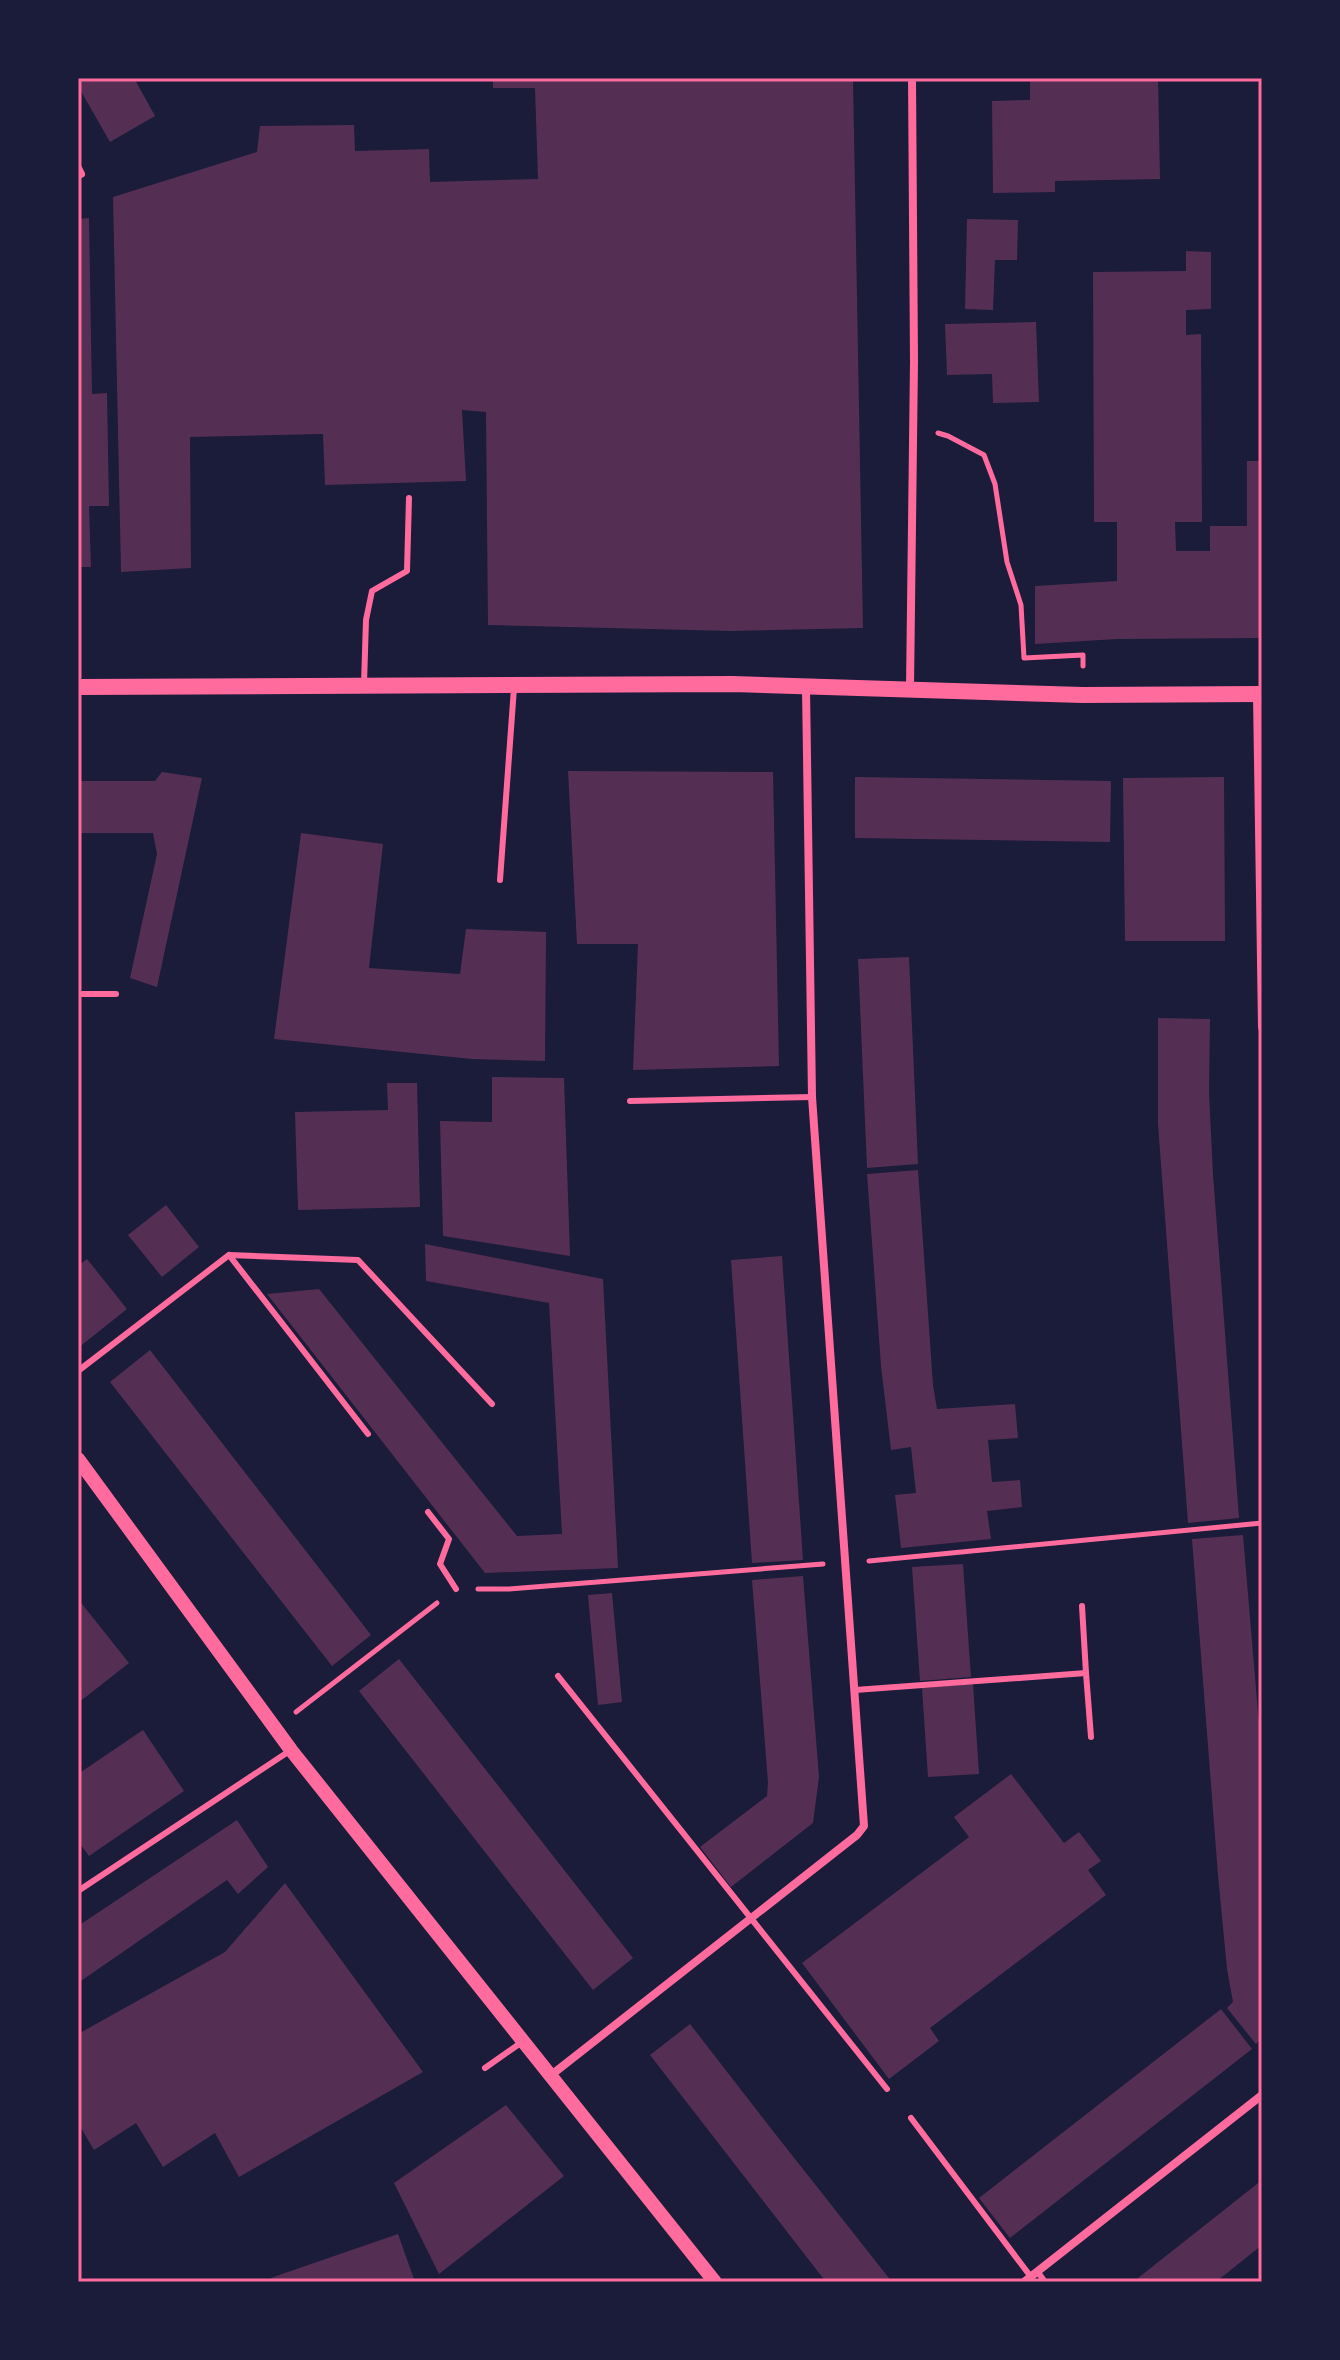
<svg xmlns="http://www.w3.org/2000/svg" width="1340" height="2360" viewBox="0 0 1340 2360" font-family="Lato,sans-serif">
	<rect width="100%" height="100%" fill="#1b1b3a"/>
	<!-- building -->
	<g fill="#542f53">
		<path d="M78,78H134L155,116L110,142L78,86Z"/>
		<path d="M493,78H853L863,628L731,631L488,625L486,412L462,410L466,481L325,485L323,434L190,437L191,568L121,572L113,197L257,152L260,126L354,125L355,151L429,149L430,182L538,179L535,88H493Z"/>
		<path d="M1158,78L1160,179L1055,181V192L993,193L992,101L1030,100V80Z"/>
		<path d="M89,218L92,394L107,393L109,506H89L91,567H78V219Z"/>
		<path d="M967,219L1018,220L1017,260H995L993,310L965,309Z"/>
		<path d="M1186,251L1211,252V309L1186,310V335L1201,334L1202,522H1175L1176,551H1210V526H1247V461H1262V638L1117,639L1035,644V586L1117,581V522H1094L1093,272L1186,271Z"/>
		<path d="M1036,322L1039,402L993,403L992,374L947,375L945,324Z"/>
		<path d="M568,771L773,772L779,1066L633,1070L638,944H577Z"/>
		<path d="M162,772L202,778L157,987L130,978L157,854L153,833H78V781H155Z"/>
		<path d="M855,777L1111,781L1110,842L855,838Z"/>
		<path d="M1224,777L1225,941H1125L1123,778Z"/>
		<path d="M301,833L383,844L369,968L460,974L466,929L546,932L545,1061L472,1059L274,1039Z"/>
		<path d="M909,957L918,1164L867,1168L858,959Z"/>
		<path d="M1158,1018L1210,1019L1209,1093L1213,1174L1239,1518L1188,1523L1158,1124Z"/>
		<path d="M492,1077L564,1078L570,1256L443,1236L440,1121L492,1122Z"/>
		<path d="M387,1083H417L420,1207L298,1210L295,1112L388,1110Z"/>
		<path d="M918,1170L933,1385L937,1409L1015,1404L1018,1438L988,1440L992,1482L1020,1480L1022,1507L987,1511L991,1539L901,1548L895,1495L916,1493L911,1447L891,1450L881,1366L867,1174Z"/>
		<path d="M166,1205L199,1247L162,1277L128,1235Z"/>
		<path d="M425,1244L603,1279L618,1568L485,1573L267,1294L319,1289L517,1536L562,1534L549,1303L426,1281Z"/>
		<path d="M782,1256L803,1560L752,1563L731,1260Z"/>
		<path d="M87,1259L127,1309L78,1348V1266Z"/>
		<path d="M150,1350L371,1635L332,1666L110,1382Z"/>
		<path d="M1243,1535L1262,1760V2038L1256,2044L1227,2008L1233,2002L1227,1969L1218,1875L1192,1539Z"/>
		<path d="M963,1564L971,1677L920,1681L912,1567Z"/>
		<path d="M803,1576L819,1777L813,1823L731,1887L700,1847L767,1796L768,1782L752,1580Z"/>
		<path d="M612,1593L622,1702L598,1705L588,1595Z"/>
		<path d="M78,1599L129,1663L78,1703Z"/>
		<path d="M399,1659L633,1958L593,1990L359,1691Z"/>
		<path d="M973,1684L979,1774L928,1777L922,1688Z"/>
		<path d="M143,1730L184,1791L89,1856L78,1841V1774Z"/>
		<path d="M1011,1774L1064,1843L1079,1832L1101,1861L1088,1870L1106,1895L930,2028L939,2041L889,2079L802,1963L969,1837L954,1817Z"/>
		<path d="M237,1820L268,1867L238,1894L227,1880L78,1983V1926Z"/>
		<path d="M285,1883L423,2072L239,2177L215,2133L163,2167L136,2123L94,2150L78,2123V2034L225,1952Z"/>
		<path d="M1221,2009L1252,2049L1010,2238L979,2198Z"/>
		<path d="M690,2024L773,2131L892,2282H826L650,2055Z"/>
		<path d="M506,2105L564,2176L439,2274L394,2183Z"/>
		<path d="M1262,2180V2245L1217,2281L1133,2282Z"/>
		<path d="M398,2234L415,2282H261L282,2274Z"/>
	</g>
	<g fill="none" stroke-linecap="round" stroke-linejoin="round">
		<!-- path -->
		<g stroke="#ff6b9d" stroke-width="5">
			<path d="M938,433L948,436L984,455L995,484L1007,562L1021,605L1024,658L1083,655V666"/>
			<path d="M869,1561L1262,1523"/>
			<path d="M478,1589H509L823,1564"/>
			<path d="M296,1712L437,1603"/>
		</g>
		<!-- service -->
		<g stroke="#ff6b9d" stroke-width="6">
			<path d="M364,684L366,620L372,591L407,571L409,498"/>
			<path d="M500,880L514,688"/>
			<path d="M78,994H116"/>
			<path d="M630,1101L812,1097"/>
			<path d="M229,1255L368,1434"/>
			<path d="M78,1371L229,1255L358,1260L492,1404"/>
			<path d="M428,1512L449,1539L440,1564L456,1589"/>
			<path d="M1082,1606L1086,1673"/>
			<path d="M558,1676L887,2089"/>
			<path d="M855,1690L1086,1673L1091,1737"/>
			<path d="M78,1891L291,1750"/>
			<path d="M485,2068L522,2042"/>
			<path d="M911,2118L1031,2277"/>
			<path d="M1037,2271L1045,2282"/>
		</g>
		<!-- minor -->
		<g stroke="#ff6b9d" stroke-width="8">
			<path d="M78,168L81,174"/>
			<path d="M910,689L914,361L912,78"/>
			<path d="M1257,695L1262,1027"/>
			<path d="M550,2076L857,1835L864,1826L812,1097L806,688"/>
			<path d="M1024,2282L1262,2095"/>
		</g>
		<!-- tertiary -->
		<path stroke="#ff6b9d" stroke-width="14" d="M78,1459L291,1750L715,2282"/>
		<!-- secondary -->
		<path stroke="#ff6b9d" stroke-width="16" d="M78,687L733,684L1083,695L1262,694"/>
	</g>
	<!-- border -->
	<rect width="1340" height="2360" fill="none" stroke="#1b1b3a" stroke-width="160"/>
	<rect x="80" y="80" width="1180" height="2200" fill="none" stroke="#ff6b9d" stroke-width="3"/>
</svg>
